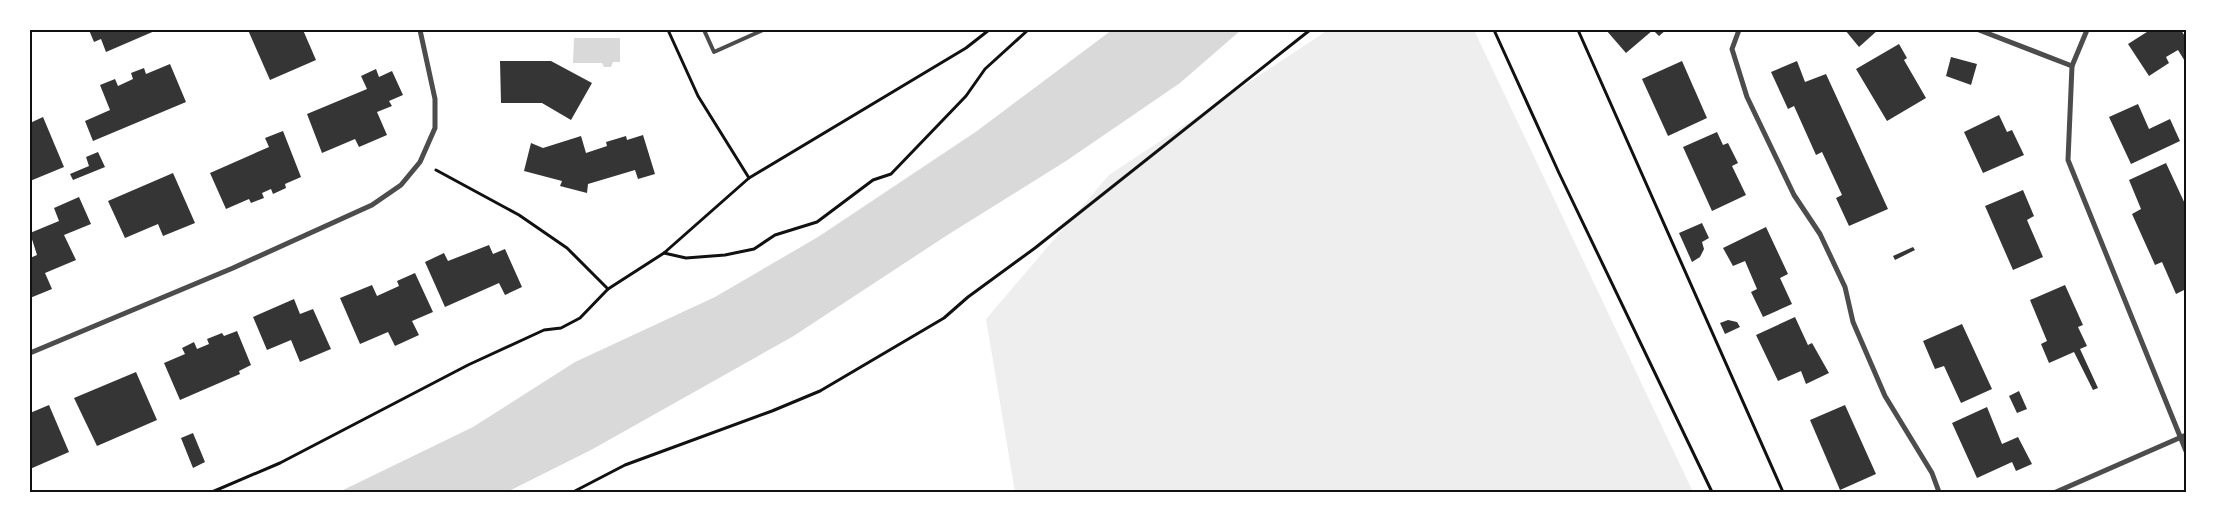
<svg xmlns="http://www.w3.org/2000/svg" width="2216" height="522" viewBox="0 0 2216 522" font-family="'Alegreya Sans',sans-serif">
	<rect width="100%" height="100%" fill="#fff"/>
	<!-- green -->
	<path fill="#eee" d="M1328,30H1474L1693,492H1015L986,319L1109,175Z"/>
	<!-- water -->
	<g fill="#d9d9d9">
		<path d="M1112,30H1241L1180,83L1066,161L949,234L792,337L591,450L507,492H339L473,427L575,362L715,297L818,237L977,131Z"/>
		<path d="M574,38H620V62H613L611,67H604L602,63H573Z"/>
	</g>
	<!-- building -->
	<g fill="#353535">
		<path d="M89,30H157L106,52L101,39L94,42Z"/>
		<path d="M248,30H303L316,60L270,80Z"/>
		<path d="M1606,30H1666L1659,36L1653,30L1626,53Z"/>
		<path d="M1845,30H1878L1859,47Z"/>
		<path d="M2150,30H2181L2186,38V63L2178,50L2166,57L2169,63L2149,76L2128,44Z"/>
		<path d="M1899,44L1907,58L1904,60L1926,98L1887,121L1856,69Z"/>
		<path d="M1951,57L1977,64L1971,85L1946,76Z"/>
		<path d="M500,61H551L592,83L571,120L542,103H501Z"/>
		<path d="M1682,61L1707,118L1668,136L1642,79Z"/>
		<path d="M1797,61L1805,82L1826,74L1888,209L1849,226L1836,198L1842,195L1822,152L1816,155L1794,106L1788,109L1771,72Z"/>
		<path d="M170,64L186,102L93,141L85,121L110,110L100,85L115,79L118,86L133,79L131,73L144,68L146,74Z"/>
		<path d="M376,69L379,77L392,71L403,95L389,101L392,106L377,112L387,135L359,147L355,139L322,153L307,114L367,89L361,76Z"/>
		<path d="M2138,104L2149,129L2170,119L2180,141L2131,164L2109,117Z"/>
		<path d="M1999,115L2007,132L2012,130L2024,155L1983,173L1964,132Z"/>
		<path d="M43,117L64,167L30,181V123Z"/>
		<path d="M283,131L301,177L285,184L286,188L273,194L271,189L262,193L264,198L251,203L249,199L226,209L210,173L269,147L265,138Z"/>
		<path d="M1717,132L1723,145L1728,143L1738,163L1732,166L1746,195L1712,211L1683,147Z"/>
		<path d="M643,135L655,174L638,179L635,170L588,184L587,193L560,186L562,181L524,171L531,143L543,148L581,136L586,153L607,146L606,142L626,136L627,140Z"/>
		<path d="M98,152L105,167L73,180L70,174L89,166L86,157Z"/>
		<path d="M2166,163L2186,206V289L2176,294L2162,262L2155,265L2132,214L2141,209L2129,180Z"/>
		<path d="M173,173L195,223L163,236L158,224L125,238L108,201Z"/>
		<path d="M2023,190L2034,216L2027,220L2043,257L2013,270L1985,206Z"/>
		<path d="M79,197L91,224L64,235L76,260L45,273L52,289L30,298V258L37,255L30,233L59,221L54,208Z"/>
		<path d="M1702,223L1709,238L1702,242L1704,249L1700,257L1692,262L1679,233Z"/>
		<path d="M1766,227L1788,274L1780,278L1792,304L1763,317L1751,292L1757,289L1745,261L1733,266L1723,248Z"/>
		<path d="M489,245L493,254L505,249L522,287L505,295L499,283L445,307L425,262L444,253L448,261Z"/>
		<path d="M1913,247L1915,250L1895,260L1893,256Z"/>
		<path d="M415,273L433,312L412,321L419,335L395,346L388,332L360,344L340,298L372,285L377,296L399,286L397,281Z"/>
		<path d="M2065,285L2083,325L2078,327L2087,346L2080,349L2098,388L2093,390L2074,352L2049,363L2041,344L2047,341L2030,300Z"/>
		<path d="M294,299L300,314L313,309L331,349L300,362L291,340L267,350L253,317Z"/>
		<path d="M1795,317L1813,356L1808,345L1812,343L1829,373L1806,384L1801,371L1778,381L1756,335Z"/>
		<path d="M1728,320L1737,322L1740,327L1725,334L1720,323Z"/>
		<path d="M1962,324L1992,389L1961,403L1944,366L1935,369L1923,341Z"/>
		<path d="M237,331L251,365L239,371L240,374L180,400L164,363L185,354L182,348L194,342L197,349L209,344L207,339L222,333L224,336Z"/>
		<path d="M136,372L157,420L97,446L74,398Z"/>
		<path d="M2019,391L2027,409L2017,413L2009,396Z"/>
		<path d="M49,405L69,452L30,469V413Z"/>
		<path d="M1845,405L1876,474L1840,490L1810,420Z"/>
		<path d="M1987,407L2002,444L2018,437L2032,464L2016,471L2012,462L1977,478L1952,423Z"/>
		<path d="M193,433L205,462L193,468L181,438Z"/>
	</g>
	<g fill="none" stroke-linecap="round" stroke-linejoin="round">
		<!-- path -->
		<g stroke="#111" stroke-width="3">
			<path d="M668,30L698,96L749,178"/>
			<path d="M1494,30L1559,173L1712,492"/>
			<path d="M1578,30L1783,492"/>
			<path d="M436,170L519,215L567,248L608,289"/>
			<path d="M664,253L686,258L725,255L754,249L775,235L817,222L873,180L891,174L966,96L985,69L1028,30"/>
			<path d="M212,492L280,463L468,365L544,330L561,328L580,318L608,289L664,253L749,178L966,48L989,30"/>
			<path d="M573,492L625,465L772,411L820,391L944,318L968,297L1035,248L1310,30"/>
		</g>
		<!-- service -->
		<path stroke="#4c4c4c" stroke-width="4" d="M704,30L714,52L763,30"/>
		<!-- minor -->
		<g stroke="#4c4c4c" stroke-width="5">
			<path d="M1739,30L1732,49L1747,97L1794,195L1820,234L1845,287L1853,322L1885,396L1932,473L1939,492"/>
			<path d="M1979,30L2072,66"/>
			<path d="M2087,30L2072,66L2068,160L2186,451"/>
			<path d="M30,353L233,268L372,205L401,185L420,162L435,128V99L420,30"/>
			<path d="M2056,492L2186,435"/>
		</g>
	</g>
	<!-- border -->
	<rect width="2216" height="522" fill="none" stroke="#ffffff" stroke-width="62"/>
	<rect x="31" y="31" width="2154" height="460" fill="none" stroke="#111" stroke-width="2"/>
</svg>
